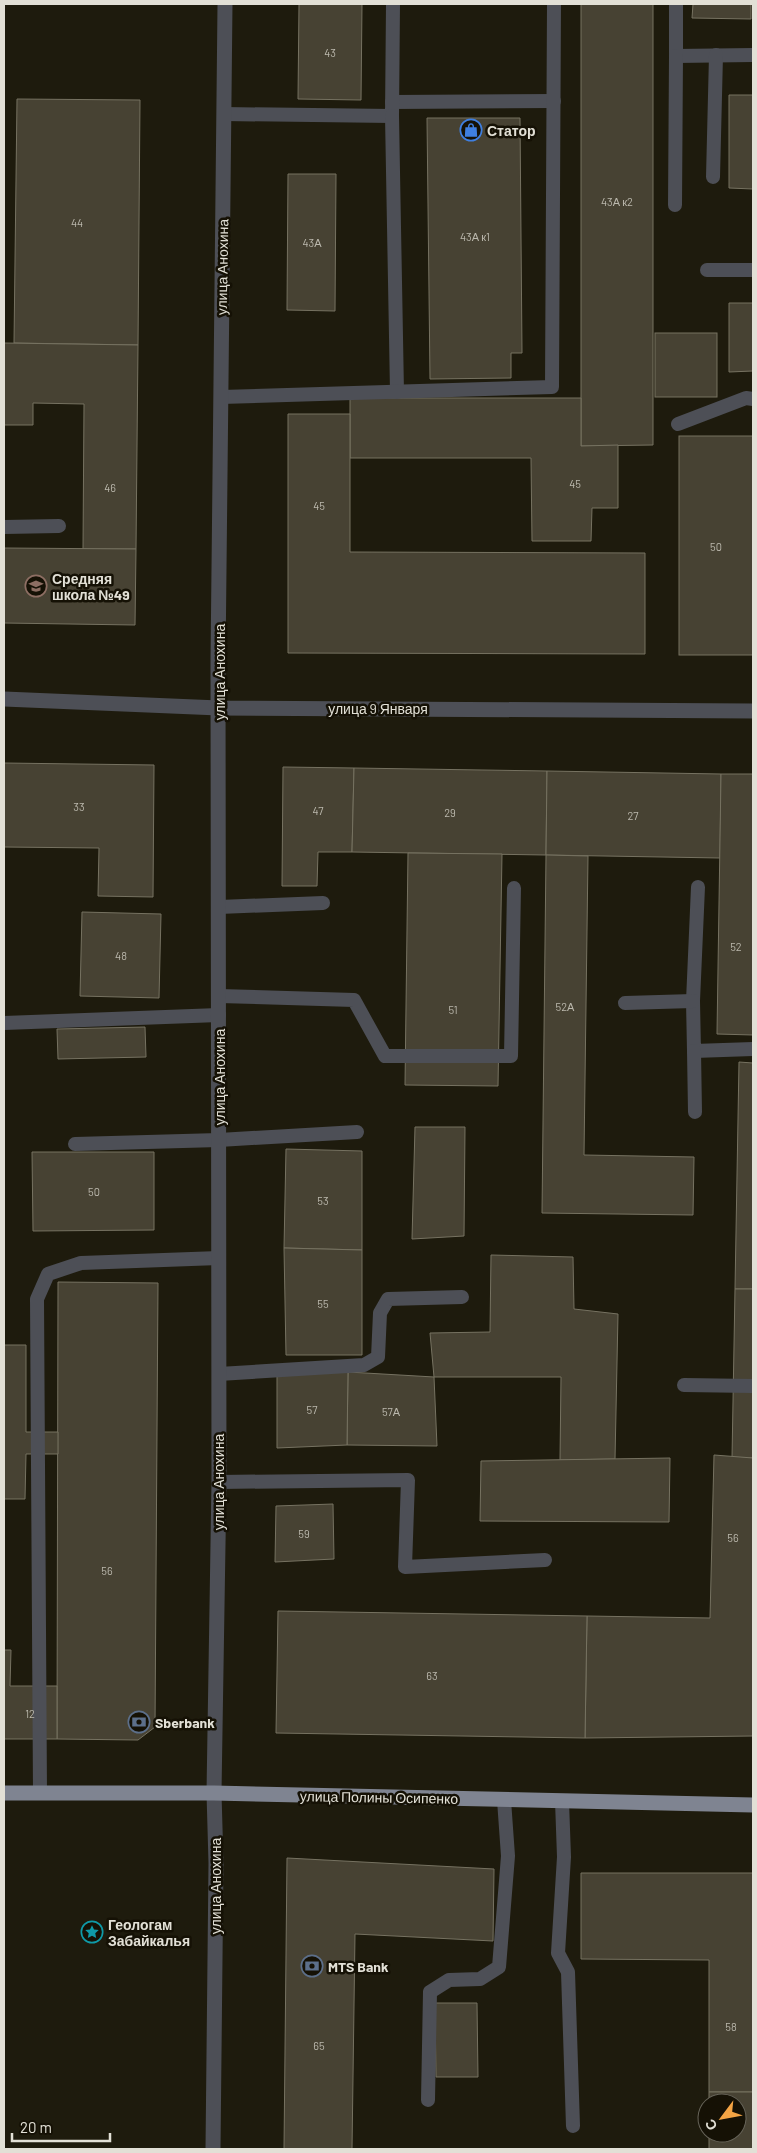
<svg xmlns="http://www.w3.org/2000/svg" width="757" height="2153" viewBox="0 0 757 2153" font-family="Barlow,sans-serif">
	<rect width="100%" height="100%" fill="#1e1b0d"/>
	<!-- building -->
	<g fill="#474233" stroke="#767261">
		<path d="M299,4H362L361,100L298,99Z"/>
		<path d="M581,4H653V445L581,446Z"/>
		<path d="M693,4H751V19L692,18Z"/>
		<path d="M729,95H753V189L729,188Z"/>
		<path d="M17,99L140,100L138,345L14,343Z"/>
		<path d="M427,118H520L522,353H511V378L430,379Z"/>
		<path d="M288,174H336L335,311L287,310Z"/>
		<path d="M729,303H753V371L729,372Z"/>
		<rect x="655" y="333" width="62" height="64"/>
		<path d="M4,343L138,345L136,549H83L84,404L33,403V425H4Z"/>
		<path d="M350,398H581V446L618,445V508H592L591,541H532L531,458H350Z"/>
		<path d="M288,414H350V552L645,553V654L288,653Z"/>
		<rect x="679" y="436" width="74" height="219"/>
		<path d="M4,548L136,549L135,625L4,623Z"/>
		<path d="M4,763L154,765L153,897L98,896L99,848L4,847Z"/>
		<path d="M283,767L354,768L352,852H318L317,886H282Z"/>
		<path d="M354,768L547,771L546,855L352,852Z"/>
		<path d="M547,771L721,774L720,858L546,855Z"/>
		<path d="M721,774H753V1035L717,1034Z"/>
		<path d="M408,853L502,854L498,1086L405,1085Z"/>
		<path d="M546,855L588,856L584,1155L694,1157L693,1215L542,1213Z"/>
		<path d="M82,912L161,914L159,998L80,996Z"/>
		<path d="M145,1027L146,1057L58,1059L57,1029Z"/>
		<path d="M739,1062L753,1063V1289H735Z"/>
		<path d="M415,1127H465L464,1236L412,1239Z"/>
		<path d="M286,1149L362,1151V1250L284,1248Z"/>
		<path d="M32,1152H154V1230L33,1231Z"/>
		<path d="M284,1248L362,1250V1355H286Z"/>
		<path d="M491,1255L573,1257L574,1309L618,1314L615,1459L560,1460L561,1377H434L430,1333L490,1332Z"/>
		<path d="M58,1282L158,1283L155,1727L138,1740L57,1739Z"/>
		<path d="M735,1289H753V1458H732Z"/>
		<path d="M4,1345H26V1432H58V1454H26L25,1499H4Z"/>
		<path d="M348,1372L434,1377L437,1446L347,1445Z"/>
		<path d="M348,1372L347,1445L277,1448V1374Z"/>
		<path d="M714,1455L753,1458V1736L585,1738L587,1616L710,1618Z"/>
		<path d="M670,1458L669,1522L480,1521L481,1461Z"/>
		<path d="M333,1504L334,1559L275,1562L276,1506Z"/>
		<path d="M278,1611L587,1616L585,1738L276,1733Z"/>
		<path d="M4,1650H11L10,1686H57V1739H4Z"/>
		<path d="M287,1858L494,1869L493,1941L355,1934L352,2149H284Z"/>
		<path d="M581,1873H753V2092H709V1960L581,1959Z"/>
		<path d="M435,2003H477L478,2077H436Z"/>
		<path d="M709,2092H753V2149H709V2133H737V2103H709Z"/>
	</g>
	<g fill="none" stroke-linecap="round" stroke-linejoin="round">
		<!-- lane -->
		<g stroke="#4d4f56" stroke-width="14">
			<path d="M676,4V56L753,55"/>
			<path d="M392,102L554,101"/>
			<path d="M224,114L392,116L393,4"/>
			<path d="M392,116L397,392"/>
			<path d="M713,177L716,55"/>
			<path d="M675,205L676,56"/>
			<path d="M707,270H753"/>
			<path d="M221,397L552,387L554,4"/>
			<path d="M678,424L746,398L753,399"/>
			<path d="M4,527L59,526"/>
			<path d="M698,887L693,1001L694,1051L753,1049"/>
			<path d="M219,907L323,903"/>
			<path d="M219,996L354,1000L385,1056H511L514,888"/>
			<path d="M625,1003L693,1001"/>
			<path d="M4,1023L219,1015"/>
			<path d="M694,1051L695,1112"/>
			<path d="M75,1144L219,1140L357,1132"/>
			<path d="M219,1374L364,1365L378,1357L380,1313L388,1299L462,1297"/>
			<path d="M684,1385L753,1386"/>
			<path d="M219,1482L408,1480L405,1567L545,1560"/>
			<path d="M40,1793L37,1299L48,1274L81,1263L219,1258"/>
			<path d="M562,1801L564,1857L558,1953L568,1972L573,2126"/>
			<path d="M428,2100L430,1992L449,1980L480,1979L499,1967L508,1856L504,1800"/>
		</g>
		<!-- street -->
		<g stroke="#4d4f56" stroke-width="15">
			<path d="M4,699L219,708L753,711"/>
			<path d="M213,2149L216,1863L214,1793L219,1482L218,663L225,4"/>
		</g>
		<!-- primary -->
		<path stroke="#7f8491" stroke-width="15" d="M4,1793H214L753,1805"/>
	</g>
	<!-- icons -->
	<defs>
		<g id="shop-ring" transform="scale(1.125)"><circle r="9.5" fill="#151105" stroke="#3f7fe0" stroke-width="1.5"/><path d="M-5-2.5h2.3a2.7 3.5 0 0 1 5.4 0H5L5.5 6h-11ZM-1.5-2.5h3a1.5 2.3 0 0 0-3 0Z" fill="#3f7fe0"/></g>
		<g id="school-ring" transform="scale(1.125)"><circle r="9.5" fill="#151105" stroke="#8d6e63" stroke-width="1.5"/><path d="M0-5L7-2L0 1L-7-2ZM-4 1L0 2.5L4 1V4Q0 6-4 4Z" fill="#8d6e63"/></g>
		<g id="bank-ring" transform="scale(1.125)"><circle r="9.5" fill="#151105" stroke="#5c6f8a" stroke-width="1.5"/><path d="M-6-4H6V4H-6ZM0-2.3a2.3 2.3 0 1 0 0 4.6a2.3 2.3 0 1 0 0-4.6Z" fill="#5c6f8a"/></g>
		<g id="sight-ring" transform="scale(1.125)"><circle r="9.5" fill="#151105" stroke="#0f9aa8" stroke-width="1.5"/><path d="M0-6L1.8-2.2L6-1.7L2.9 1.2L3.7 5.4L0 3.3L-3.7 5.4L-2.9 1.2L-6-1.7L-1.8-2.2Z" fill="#0f9aa8"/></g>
	</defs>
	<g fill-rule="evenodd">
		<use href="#shop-ring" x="471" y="130"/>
		<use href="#school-ring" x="36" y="586"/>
		<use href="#bank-ring" x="139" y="1722"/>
		<use href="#sight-ring" x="92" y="1932"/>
		<use href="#bank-ring" x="312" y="1966"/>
	</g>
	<g text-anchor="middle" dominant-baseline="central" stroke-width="5" stroke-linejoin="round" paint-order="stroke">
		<!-- number labels -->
		<g font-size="11" fill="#bbb8ad">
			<text x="330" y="52">43</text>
			<text x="617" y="201">43А к2</text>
			<text x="77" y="222">44</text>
			<text x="475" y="236">43А к1</text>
			<text x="312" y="242">43А</text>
			<text x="575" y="483">45</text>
			<text x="110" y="487">46</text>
			<text x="319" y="505">45</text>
			<text x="716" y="546">50</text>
			<text x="79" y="806">33</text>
			<text x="318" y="810">47</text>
			<text x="450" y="812">29</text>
			<text x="633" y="815">27</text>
			<text x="736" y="946">52</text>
			<text x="121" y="955">48</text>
			<text x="565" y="1006">52А</text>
			<text x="453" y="1009">51</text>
			<text x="94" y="1191">50</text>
			<text x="323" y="1200">53</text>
			<text x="323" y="1303">55</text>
			<text x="312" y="1409">57</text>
			<text x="391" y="1411">57А</text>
			<text x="304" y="1533">59</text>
			<text x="733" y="1537">56</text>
			<text x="107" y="1570">56</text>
			<text x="432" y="1675">63</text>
			<text x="30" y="1713">12</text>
			<text x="731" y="2026">58</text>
			<text x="319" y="2045">65</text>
		</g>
		<!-- poi labels -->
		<g font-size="14" font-weight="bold" fill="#e2e0d6" stroke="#151105" text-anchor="start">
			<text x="487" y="130">Статор</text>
			<text x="52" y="578">Средняя<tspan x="52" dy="16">школа №49</tspan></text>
			<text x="155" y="1722">Sberbank</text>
			<text x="108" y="1924">Геологам<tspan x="108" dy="16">Забайкалья</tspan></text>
			<text x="328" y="1966">MTS Bank</text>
		</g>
		<!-- street labels -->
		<g font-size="14" fill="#e2e0d6" stroke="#151105">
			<text transform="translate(222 267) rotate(-89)">улица Анохина</text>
			<text transform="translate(219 672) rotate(-90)">улица Анохина</text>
			<text x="378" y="708">улица 9 Января</text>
			<text transform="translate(219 1077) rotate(-90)">улица Анохина</text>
			<text transform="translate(218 1482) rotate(-90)">улица Анохина</text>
			<text transform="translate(379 1797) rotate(1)">улица Полины Осипенко</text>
			<text transform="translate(215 1886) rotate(-90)">улица Анохина</text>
		</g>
	</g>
	<!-- border -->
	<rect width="757" height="2153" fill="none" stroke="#e2e0d6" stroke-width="10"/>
	<!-- north arrow -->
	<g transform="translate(722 2118) rotate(238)"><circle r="24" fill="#151105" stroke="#676459"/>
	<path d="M0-4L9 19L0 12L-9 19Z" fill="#f4a444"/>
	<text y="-8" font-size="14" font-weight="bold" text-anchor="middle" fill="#e2e0d6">С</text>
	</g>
	<!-- scale -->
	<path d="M12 2133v8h98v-8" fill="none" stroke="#e2e0d6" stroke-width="2.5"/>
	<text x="20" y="2133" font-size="15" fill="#e2e0d6" stroke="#151105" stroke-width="4" paint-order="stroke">20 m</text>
</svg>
